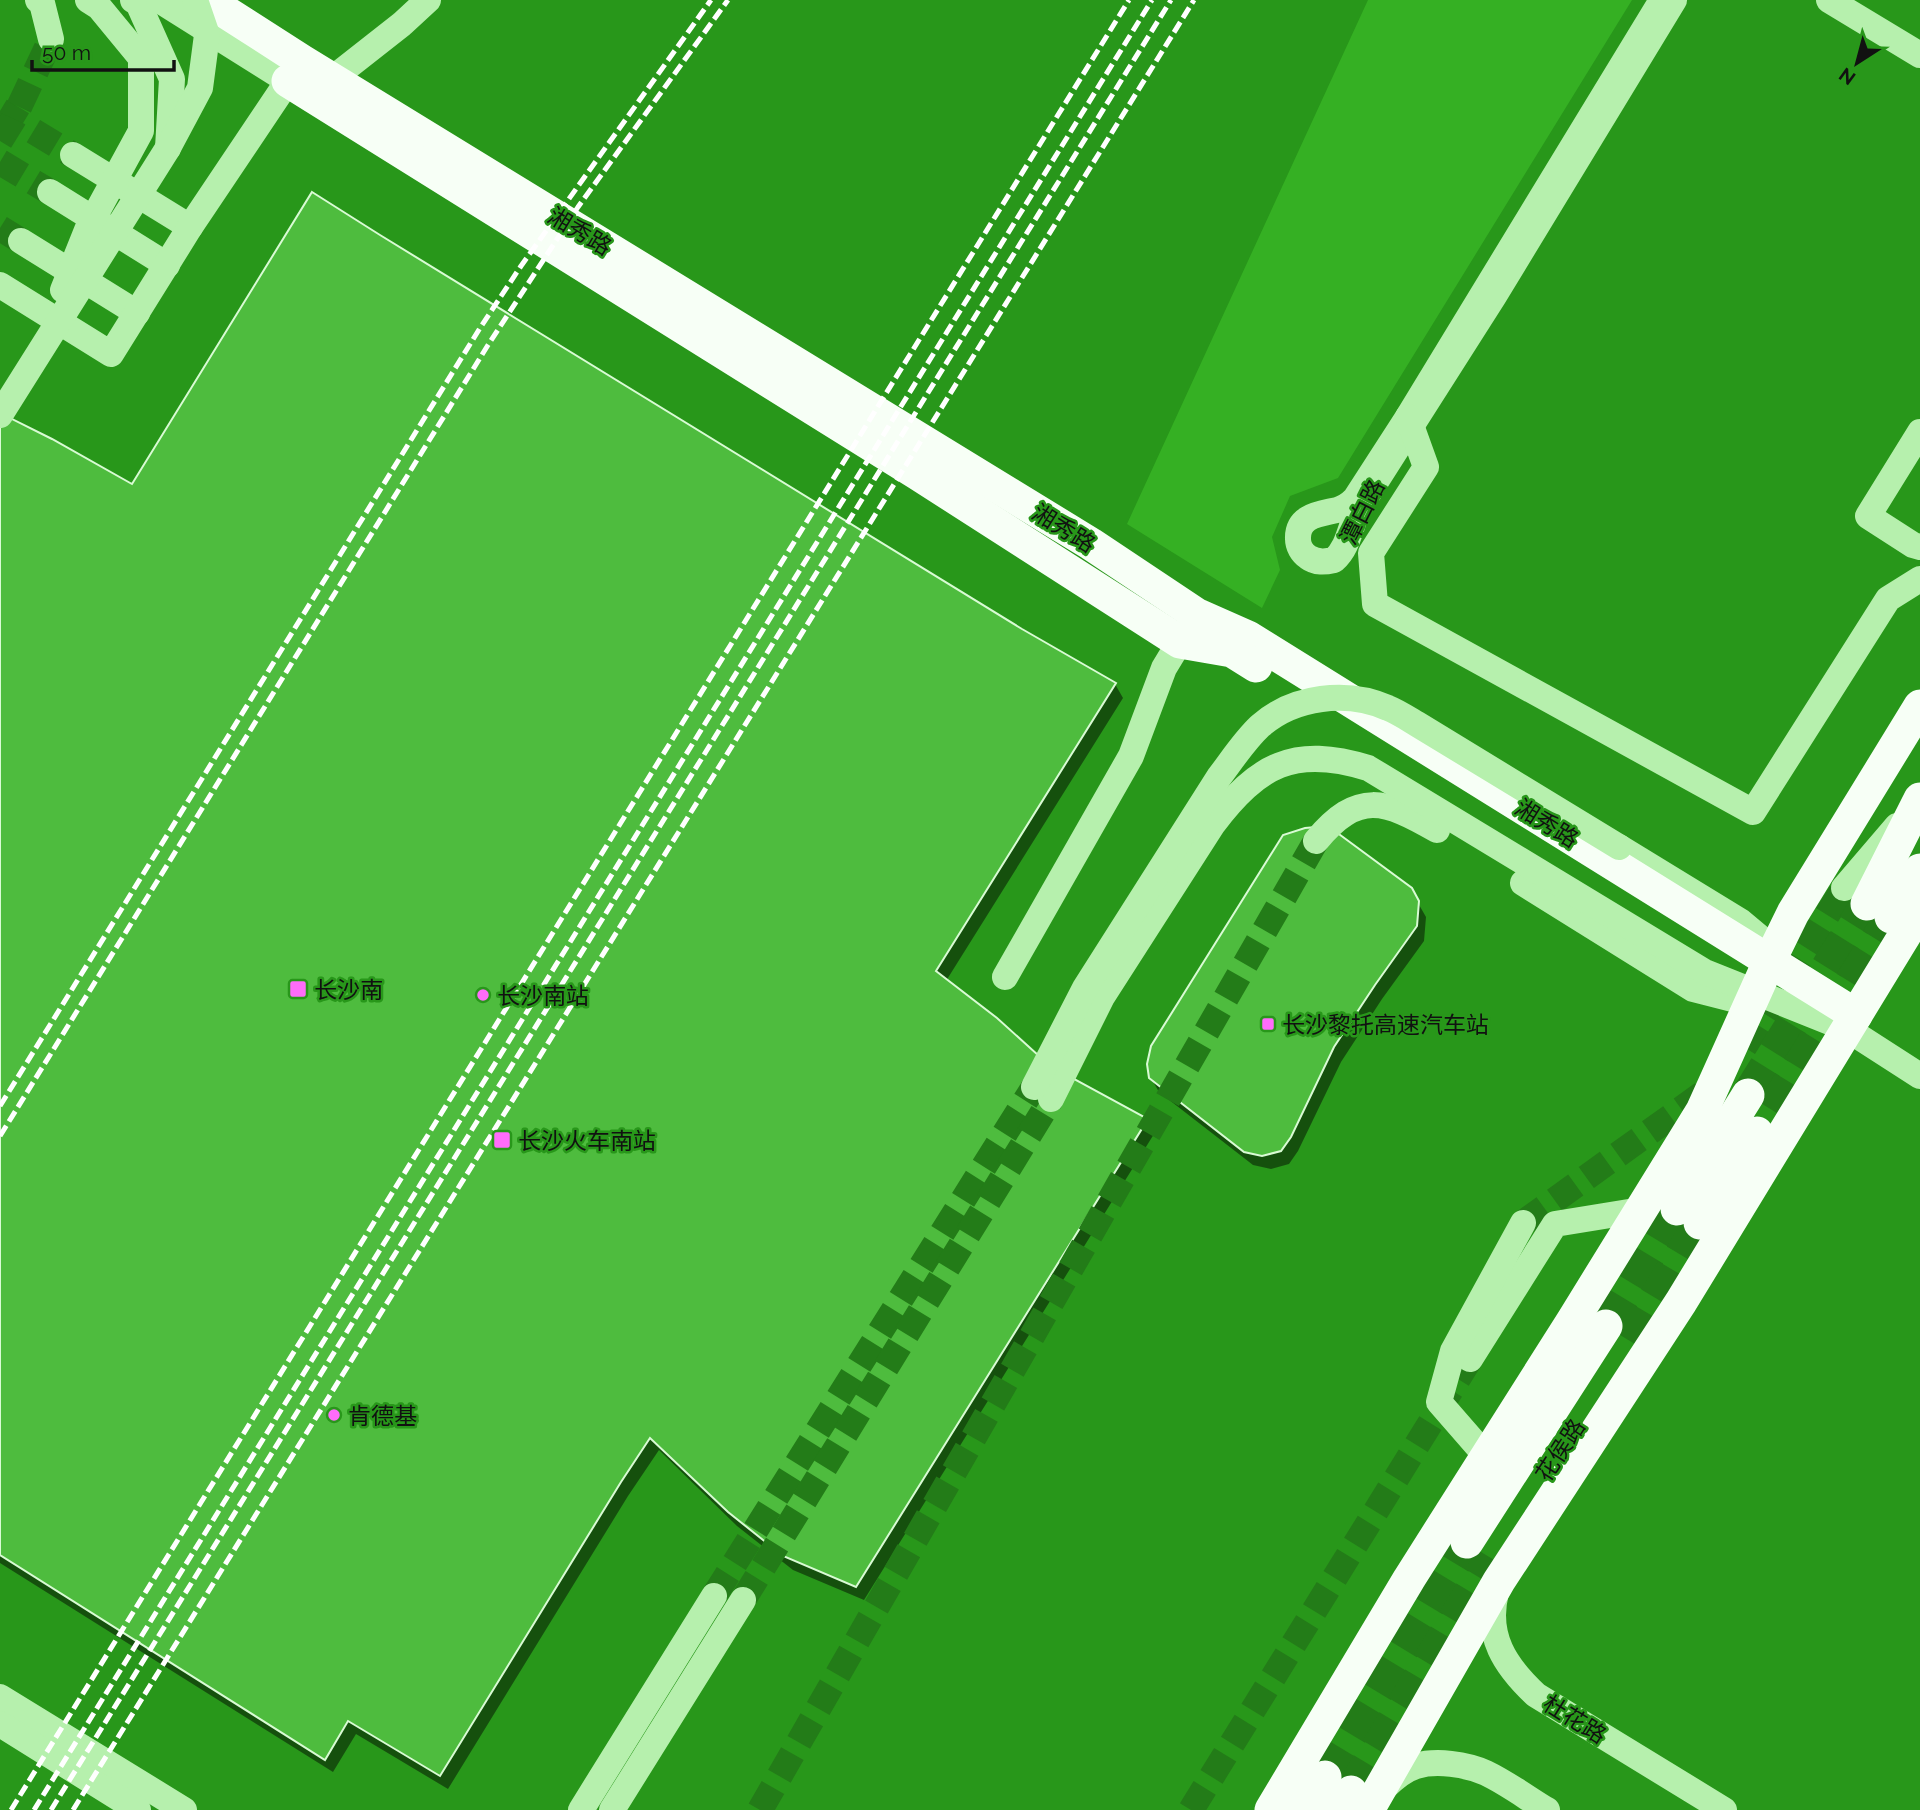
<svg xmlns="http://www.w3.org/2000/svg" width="1920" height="1810" viewBox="0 0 1920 1810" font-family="Raleway,'Noto Sans SC',sans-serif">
	<rect width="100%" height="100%" fill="#28971a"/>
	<!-- green -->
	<path fill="#35b023" d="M1368,0H1632L1338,478L1290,496L1272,537L1280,570L1262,608L1127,524Z"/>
	<!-- shadow -->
	<g fill="#0007">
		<path d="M0,415L133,486L1021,630L1115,684L1123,698L946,981L1049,1067L1146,1121L1154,1134L864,1600L793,1570L737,1526L659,1450L628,1496L448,1789L356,1734L333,1772L0,1563Z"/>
		<path d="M1410,889L1426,917L1424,941L1382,999L1341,1062L1298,1151L1289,1164L1271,1169L1253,1165L1159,1092L1151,1078Z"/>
	</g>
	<!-- building -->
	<g fill="#4ebc3e" stroke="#d9fbd4" stroke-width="2">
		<path d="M312,192L380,235L1022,629L1116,683L936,971L997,1018L1050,1066L1148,1119L856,1587L783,1556L728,1512L650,1438L621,1482L440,1776L348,1721L325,1760L0,1555V413L52,439L132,484Z"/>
		<path d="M1328,826L1412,888L1419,901L1417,926L1375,985L1334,1047L1291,1137L1281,1151L1262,1156L1244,1152L1149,1078L1147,1064L1151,1046L1283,835L1305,828Z"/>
	</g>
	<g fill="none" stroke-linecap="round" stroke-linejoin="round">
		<!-- minor-tunnel -->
		<g stroke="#237c18" stroke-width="26" stroke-dasharray="26 13" stroke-linecap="butt">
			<path d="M0,111L73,155"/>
			<path d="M0,141L13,120L51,39"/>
			<path d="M0,162L50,192"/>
			<path d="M0,228L21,241"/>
			<path d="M1744,1047L1844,888"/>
			<path d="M1523,1223L1712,1087"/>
			<path d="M714,1596L1034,1087"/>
			<path d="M743,1600L1051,1099"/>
			<path d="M760,1810L1316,841"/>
			<path d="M1191,1810L1470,1359"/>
		</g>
		<!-- major-tunnel -->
		<g stroke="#237c18" stroke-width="33" stroke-dasharray="33 17" stroke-linecap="butt">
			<path d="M1748,1095L1867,904"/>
			<path d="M1772,1110L1891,917"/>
			<path d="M1606,1326L1677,1209"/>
			<path d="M1630,1341L1700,1223"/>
			<path d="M1325,1777L1467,1542"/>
			<path d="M1351,1792L1491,1558"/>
		</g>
		<!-- minor -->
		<g stroke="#b6f0ad" stroke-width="26">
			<path d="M38,0L42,3L51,39"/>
			<path d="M133,0L138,3L172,79L168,148"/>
			<path d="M159,0L288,81"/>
			<path d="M1662,0L1408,417L1355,499C1350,504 1345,508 1337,510C1321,514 1297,515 1298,539C1298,546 1302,553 1308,557C1316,563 1325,562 1334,560C1349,547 1350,526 1359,508L1494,296L1674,0"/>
			<path d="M1829,0L1920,55"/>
			<path d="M332,79L402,24L428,0"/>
			<path d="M73,155L190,227"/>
			<path d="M50,192L167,265"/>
			<path d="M21,241L137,313"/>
			<path d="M0,285L111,354L190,227L298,66"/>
			<path d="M1408,417L1426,467L1371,553L1375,604L1753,812L1888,599L1920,579"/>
			<path d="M1920,432L1868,516L1913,545L1920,547"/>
			<path d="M1316,841C1358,790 1385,800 1437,830"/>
			<path d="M1619,847L1740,921L1777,952"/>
			<path d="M1523,883L1693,989L1740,1001"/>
			<path d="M1844,888L1897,826"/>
			<path d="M1005,977L1131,756L1164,668L1190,625"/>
			<path d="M1051,1099L1102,997L1213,824C1258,765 1294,745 1368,768L1705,972L1847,1029L1920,1076"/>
			<path d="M1470,1359L1555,1224L1641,1210"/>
			<path d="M1486,1456L1439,1402L1453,1351L1523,1223"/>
			<path d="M1496,1592C1485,1636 1505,1666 1536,1695L1724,1810"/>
			<path d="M0,1697L184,1810"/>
			<path d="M0,1724L138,1810"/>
			<path d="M1384,1788C1393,1779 1403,1770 1416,1766C1436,1760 1466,1764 1486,1773C1507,1783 1527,1798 1547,1810"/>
			<path d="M581,1810L714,1596"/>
			<path d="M612,1810L743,1600"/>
		</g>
		<!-- major -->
		<g stroke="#f7fff6" stroke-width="33">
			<path d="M207,0L302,61L1091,544L1196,614L1248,637L1856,1015"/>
			<path d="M288,81L918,474L1180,642L1232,651L1256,666"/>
			<path d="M1867,904L1920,799"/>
			<path d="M1891,917L1920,870"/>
			<path d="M1677,1209L1748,1095"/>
			<path d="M1700,1223L1757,1133"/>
			<path d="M1467,1542L1606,1326"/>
			<path d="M1271,1810L1409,1579L1573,1320L1702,1111L1769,962L1793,913L1920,706"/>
			<path d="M1305,1810L1325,1777"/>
			<path d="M1340,1810L1351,1792"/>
			<path d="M1368,1810L1499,1581L1681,1302L1920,910"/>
		</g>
		<!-- rail -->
		<g stroke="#fff" stroke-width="5" stroke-dasharray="12 5" stroke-linecap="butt">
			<path d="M0,1106L480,328L521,266L711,0"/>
			<path d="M0,1136L488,345L578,207L728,0"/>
			<path d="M11,1810L1129,0"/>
			<path d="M34,1810L1152,0"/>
			<path d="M51,1810L1171,0"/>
			<path d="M73,1810L1194,0"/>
		</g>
		<!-- minor-bridge -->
		<g stroke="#b6f0ad" stroke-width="26">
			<path d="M63,290L87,230L141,131V58L99,7L88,0"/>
			<path d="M0,415L168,148L200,88L207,35L195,0"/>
			<path d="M1034,1087L1085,988L1219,777C1232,760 1244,741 1260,726C1294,696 1347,690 1388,708C1398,712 1407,718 1417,724L1619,847"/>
		</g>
	</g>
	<!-- markers -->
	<g fill="#ff6cfa" stroke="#28971a" stroke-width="2.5">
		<rect x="289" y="980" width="18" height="18" rx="3.5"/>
		<circle cx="483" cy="995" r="7"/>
		<rect x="1261" y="1017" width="14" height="14" rx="3.5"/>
		<rect x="493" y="1131" width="18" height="18" rx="3.5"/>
		<circle cx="334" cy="1415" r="7"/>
	</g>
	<g text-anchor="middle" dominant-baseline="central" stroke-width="5" stroke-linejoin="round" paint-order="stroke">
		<!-- street labels -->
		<g font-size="23" fill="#111" stroke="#28971a">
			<text transform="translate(580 231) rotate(31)">湘秀路</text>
			<text transform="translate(1362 512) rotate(-63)">潭白路</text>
			<text transform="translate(1064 528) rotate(32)">湘秀路</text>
			<text transform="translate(1547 823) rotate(32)">湘秀路</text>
			<text transform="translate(1560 1450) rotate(-57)">花侯路</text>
			<text transform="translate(1575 1719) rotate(32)">杜花路</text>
		</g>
		<!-- poi labels -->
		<g font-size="23" fill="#111" stroke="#28971a" text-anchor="start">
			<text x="314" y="989">长沙南</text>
			<text x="497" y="995">长沙南站</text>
			<text x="1282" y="1024">长沙黎托高速汽车站</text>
			<text x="518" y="1140">长沙火车南站</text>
			<text x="348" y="1415">肯德基</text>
		</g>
	</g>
	<!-- north arrow -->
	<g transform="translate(1857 63) rotate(216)" stroke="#28971a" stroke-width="5" paint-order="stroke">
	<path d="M0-5L12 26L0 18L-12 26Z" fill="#111111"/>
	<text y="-10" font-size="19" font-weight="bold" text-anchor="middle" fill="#111111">N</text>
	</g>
	<!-- scale -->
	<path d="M32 60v10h142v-10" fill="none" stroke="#111111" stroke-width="3.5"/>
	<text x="42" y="60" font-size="21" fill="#111111" stroke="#28971a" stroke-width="5" paint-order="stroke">50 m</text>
</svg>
